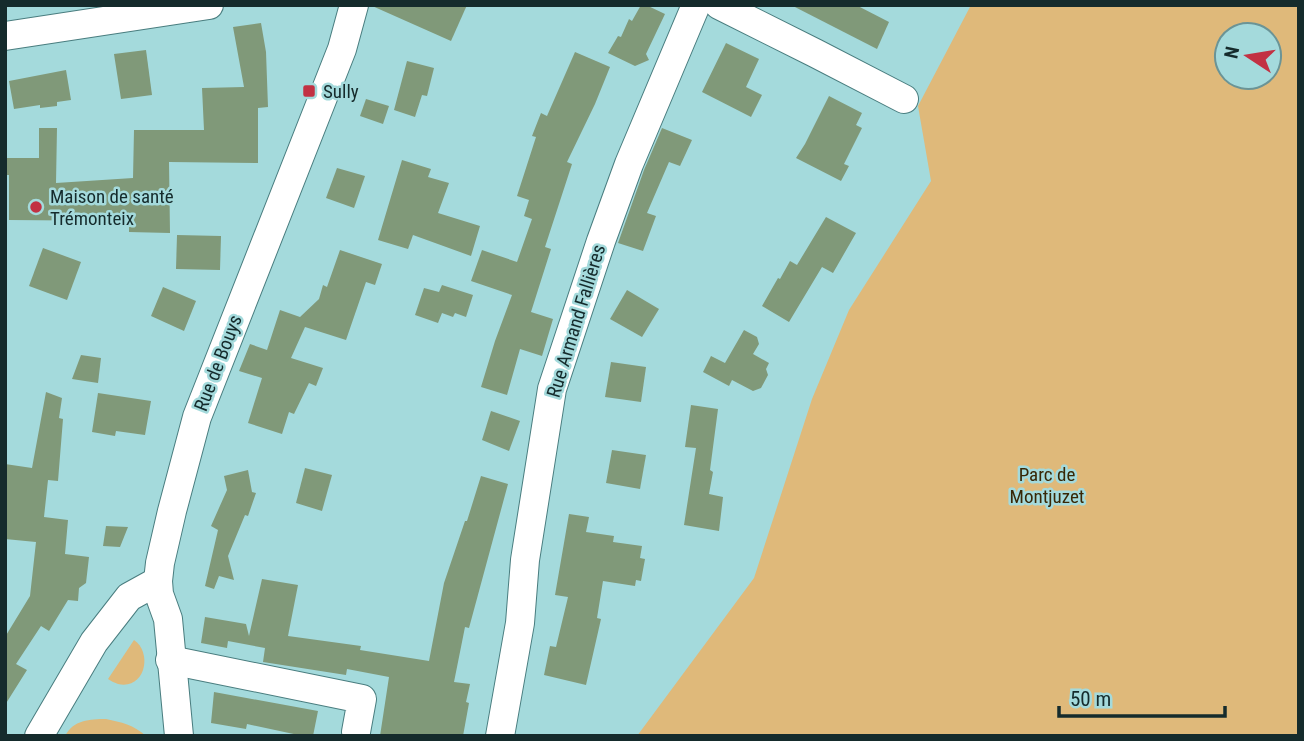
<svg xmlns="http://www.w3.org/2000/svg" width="1304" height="741" viewBox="0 0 1304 741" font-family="'Roboto Condensed',sans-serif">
	<rect width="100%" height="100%" fill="#a4dadc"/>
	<!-- green -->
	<g fill="#dfb97a" fill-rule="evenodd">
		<path d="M971,5H1299V736H637L754,578L812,399L849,310L931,181L918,106ZM1269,35V77H1227V35Z"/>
		<path d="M134,640C153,653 145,690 118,684C115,683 111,681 108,679Z"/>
		<path d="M106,719C121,722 134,725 146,736H65C73,720 90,719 106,719Z"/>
	</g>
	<!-- building -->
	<g fill="#809979">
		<path d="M370,5H467L451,41Z"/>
		<path d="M641,5H646L665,14L646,54L649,60L635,66L608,53L618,36L621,37L629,19L632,21Z"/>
		<path d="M791,5H856L889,22L877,49Z"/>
		<path d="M261,23L266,52L268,107L258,108V163L169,162L170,233L129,232V221L9,220V175H5V158H39V128H57L56,183L133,178L134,130H204L202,88L244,87L233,27Z"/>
		<path d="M726,43L759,59L746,87L762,95L751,117L702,92Z"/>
		<path d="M146,50L152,95L121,99L114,54Z"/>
		<path d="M575,52L610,67L595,104L567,162L572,164L545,247L551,249L531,312L553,319L542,356L520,349L507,395L481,387L495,341L512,295L471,281L482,250L517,262L532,219L524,216L529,200L517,196L536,137L532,136L541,113L547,116Z"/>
		<path d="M407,61L434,68L427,96L422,95L415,117L394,110Z"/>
		<path d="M66,70L71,100L57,102V106L40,108V105L14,109L9,81Z"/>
		<path d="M829,96L862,113L856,125L862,128L844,164L849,166L841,181L796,158L805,144Z"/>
		<path d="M366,99L389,106L383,124L360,116Z"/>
		<path d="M662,128L692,140L680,166L669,162L647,213L656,216L643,251L618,243L644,170Z"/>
		<path d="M402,160L431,169L428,177L449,183L438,213L480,226L471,256L413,235L408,249L378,240Z"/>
		<path d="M337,168L365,176L354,208L326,198Z"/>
		<path d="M826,217L856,233L833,273L822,267L789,322L762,306L778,278L780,279L790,261L797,265Z"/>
		<path d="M177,235L221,236L220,270L176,269Z"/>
		<path d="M43,248L81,262L67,300L29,286Z"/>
		<path d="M340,250L382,264L375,285L366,282L346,340L305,327L291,358L323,368L316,386L309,383L294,414L289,412L282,434L248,423L262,378L239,371L250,344L267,350L280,310L300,317L319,299L323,285L327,287Z"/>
		<path d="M442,285L473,295L466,317L455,313L453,317L442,313L438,323L415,315L424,288L439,292Z"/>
		<path d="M163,287L196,301L184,331L151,316Z"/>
		<path d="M627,290L659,309L642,337L610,319Z"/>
		<path d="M744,330L757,337L759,344L753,354L769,363L766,369L768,375L761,388L753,391L732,380L729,386L703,372L711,356L725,363Z"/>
		<path d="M81,355L101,358L98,383L72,379Z"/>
		<path d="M611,362L646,367L641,402L605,397Z"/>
		<path d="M46,392L62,398L59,418L63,419L58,481L48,480L44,517L68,520L65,554L89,557L86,583L79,588L78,601L68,600L49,631L41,626L16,664L27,670L5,705V637L30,596L36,542L5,539V464L32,468Z"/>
		<path d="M98,393L151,401L145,435L116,431L115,436L92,432Z"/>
		<path d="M691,405L718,409L710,470L713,472L709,494L723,497L719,531L684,525L696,448L685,447Z"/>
		<path d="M491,411L520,421L509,451L482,440Z"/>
		<path d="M612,450L646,455L640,489L606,483Z"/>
		<path d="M305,468L332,475L322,511L296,503Z"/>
		<path d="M248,470L252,492L256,493L248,516L245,515L228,556L234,580L219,576L214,589L205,586L218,530L211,526L227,490L224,476Z"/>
		<path d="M481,476L508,484L469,628L465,627L454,682L470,684L466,702L469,703L463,736H380L389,677L347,669L346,675L263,662L265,648L228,641L227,648L201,643L205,617L246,624L249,636L262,579L298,585L288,636L361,646L360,650L429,661L444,583L465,521H467Z"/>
		<path d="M569,514L589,517L586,532L614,536L613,542L642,546L640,558L645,559L641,581L636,580L635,586L603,581L597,618L601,619L586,685L544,675L550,646L556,647L568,597L555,595Z"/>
		<path d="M106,526L128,527L120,547L103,546Z"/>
		<path d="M214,692L318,711L313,736H303L247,724L246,729L211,723Z"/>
	</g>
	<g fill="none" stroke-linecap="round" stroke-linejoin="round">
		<!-- minor casing -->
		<g stroke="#497d7f" stroke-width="30">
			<g id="minor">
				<path d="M719,5L815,53L904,99"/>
				<path d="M5,36L209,5"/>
				<path d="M170,660L362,699L356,732"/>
				<path d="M39,736L94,642L129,597L158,581"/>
				<path d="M179,736L168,619L159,594L158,581L160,563L172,511L197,417L342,49L354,5"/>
				<path d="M500,736L520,623L525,560L552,389L601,241L629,164L696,5"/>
			</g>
		</g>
		<!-- minor -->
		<use href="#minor" stroke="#fff" stroke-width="28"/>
	</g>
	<!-- markers -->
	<g fill="#c23143" stroke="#a4dadc" stroke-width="2.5">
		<rect x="302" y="84" width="14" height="14" rx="3.5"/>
		<circle cx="36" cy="207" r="7"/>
	</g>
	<g text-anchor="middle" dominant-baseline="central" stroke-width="5" stroke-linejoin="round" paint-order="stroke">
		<!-- poi labels -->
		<g font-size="19" fill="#152b2c" stroke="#a4dadc" text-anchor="start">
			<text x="323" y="91">Sully</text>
			<text x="50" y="196">Maison de santé<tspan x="50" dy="22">Trémonteix</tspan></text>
		</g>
		<!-- street labels -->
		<g font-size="19" fill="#152b2c" stroke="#a4dadc">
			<text transform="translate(576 321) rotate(-73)">Rue Armand Fallières</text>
			<text transform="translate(218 363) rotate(-69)">Rue de Bouys</text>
		</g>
		<!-- park labels -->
		<g font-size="19" fill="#382706" stroke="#a4dadc">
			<text x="1047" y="474">Parc de<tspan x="1047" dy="22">Montjuzet</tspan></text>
		</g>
	</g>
	<!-- border -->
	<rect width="1304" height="741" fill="none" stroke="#152b2c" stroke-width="14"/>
	<!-- north arrow -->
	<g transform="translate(1248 56) rotate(282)"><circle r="33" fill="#a4dadc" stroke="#6b9496" stroke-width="2"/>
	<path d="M0-5L12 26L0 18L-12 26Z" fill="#c23143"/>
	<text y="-10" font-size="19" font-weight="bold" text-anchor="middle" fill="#152b2c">N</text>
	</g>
	<!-- scale -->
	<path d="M1059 706v10h166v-10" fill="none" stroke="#152b2c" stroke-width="3.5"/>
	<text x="1070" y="706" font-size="21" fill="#152b2c" stroke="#a4dadc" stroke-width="5" paint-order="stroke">50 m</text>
</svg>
